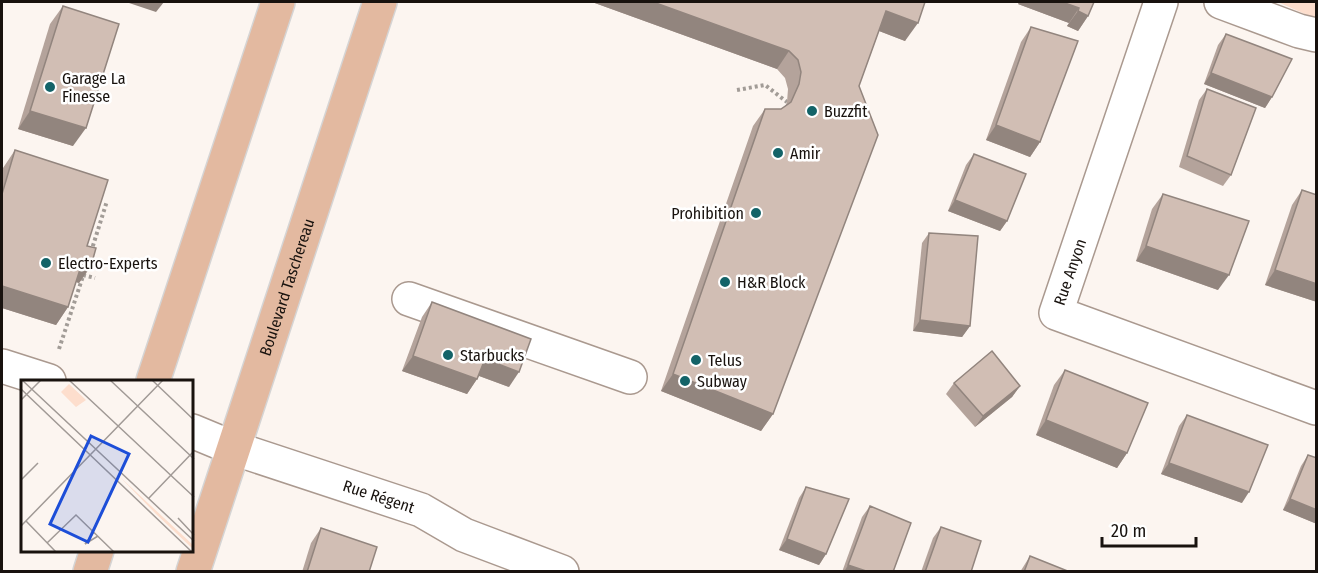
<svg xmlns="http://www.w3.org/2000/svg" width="1318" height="573" viewBox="0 0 1318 573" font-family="'Fira Sans Condensed',sans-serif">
	<rect width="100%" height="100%" fill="#fcf5f0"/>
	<!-- green -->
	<path fill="#fddecd" d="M1278,2H1316V19Z"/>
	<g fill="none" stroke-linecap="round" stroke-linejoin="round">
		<!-- minor casing -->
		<g stroke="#aa998f" stroke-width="36">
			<g id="minor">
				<path d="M1161,2L1056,313L1316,408"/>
				<path d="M1221,2L1299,31L1316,35"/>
				<path d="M409,299L630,377"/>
				<path d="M2,366L49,381"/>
				<path id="s1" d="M192,431L233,448L421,510L464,535L562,572"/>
			</g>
		</g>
		<!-- major casing -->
		<g stroke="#d5d4d4" stroke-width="36">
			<g id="major">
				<path d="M153,381L278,2"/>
				<path d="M90,572L97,550"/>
				<path id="s2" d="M193,572L380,2"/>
			</g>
		</g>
		<!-- path -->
		<g stroke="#a29c97" stroke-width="4" stroke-dasharray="3 3" stroke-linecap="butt">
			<path d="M737,90L765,85L787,102"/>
			<path d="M91,252L107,201"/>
			<path d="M83,275L95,278"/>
			<path d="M59,349L83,276"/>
		</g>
		<!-- minor -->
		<use href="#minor" stroke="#fff" stroke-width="33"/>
		<!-- major -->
		<use href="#major" stroke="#e3b9a0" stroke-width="33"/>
	</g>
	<!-- wall -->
	<g fill="#b4a39b">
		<path d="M592,2H925L905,41L879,31L859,86L773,414L761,431L661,391L753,126L765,109H781L785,107L787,102L788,89L785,78L777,69Z"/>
		<path d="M1019,2H1094L1088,16L1078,31L1067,26L1069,23L1018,4Z"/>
		<path d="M63,6L73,146L18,129L50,24Z"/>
		<path d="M1031,27L1040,142L1030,157L986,140L1021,42Z"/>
		<path d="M1226,34L1272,97L1265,108L1204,84L1218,45Z"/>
		<path d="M1207,89L1231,175L1223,186L1179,167L1199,100Z"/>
		<path d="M15,150L91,266L79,283L76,282L68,307L56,325L2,308V172L3,168Z"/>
		<path d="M974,154L1007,221L1000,231L948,211L966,165Z"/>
		<path d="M1302,190L1317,302L1265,285L1292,205Z"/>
		<path d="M1163,194L1218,290L1136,261L1152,209Z"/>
		<path d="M929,233L970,326L962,337L913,331L922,243Z"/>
		<path d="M432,302L509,387L479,376L467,394L402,371L422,317Z"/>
		<path d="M1065,370L1127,453L1117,468L1036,435L1054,385Z"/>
		<path d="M954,383L1020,386L1012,397L975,427L946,394Z"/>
		<path d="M1187,415L1242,503L1161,474L1179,426Z"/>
		<path d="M1308,455L1317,524L1283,510L1301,466Z"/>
		<path d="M806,487L826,554L819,565L779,550L799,498Z"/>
		<path d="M870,506L893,572H842L862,517Z"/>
		<path d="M941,527L971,572H921L933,538Z"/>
		<path d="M321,528L369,572H302L311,543Z"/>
		<path d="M1030,556L1070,572H1020Z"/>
	</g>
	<!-- shaded-wall -->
	<g fill="#92857e">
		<path d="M126,2H164L156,12Z"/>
		<path d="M592,2H653L789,51L777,69Z"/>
		<path d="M1020,2H1062L1079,8L1069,23L1018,4Z"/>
		<path d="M886,11L918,23L905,41L874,29Z"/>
		<path d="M1078,11L1088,16L1078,31L1067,26Z"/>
		<path d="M1211,73L1272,97L1265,108L1204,84Z"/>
		<path d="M30,111L86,128L73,146L18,129Z"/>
		<path d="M996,125L1040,142L1030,157L986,140Z"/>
		<path d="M955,200L1007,221L1000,231L948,211Z"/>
		<path d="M1146,246L1229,275L1218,290L1136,261Z"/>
		<path d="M82,263L91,266L79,283L70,280Z"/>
		<path d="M1275,270L1317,284V302L1265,285Z"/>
		<path d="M2,286L68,307L56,325L2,308Z"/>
		<path d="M920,320L970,326L962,337L913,331Z"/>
		<path d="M413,356L477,379L467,394L402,371Z"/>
		<path d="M485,359L519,372L509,387L474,374Z"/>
		<path d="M673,374L773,414L761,431L661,391Z"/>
		<path d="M1020,386L1012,397L975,427L983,416Z"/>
		<path d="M1046,420L1127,453L1117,468L1036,435Z"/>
		<path d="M1169,463L1249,492L1242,503L1161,474Z"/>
		<path d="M1290,499L1317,510V524L1283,510Z"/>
		<path d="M787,539L826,554L819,565L779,550Z"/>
		<path d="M848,565L869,572H844Z"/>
	</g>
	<!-- building -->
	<g fill="#d1beb4" stroke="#92857e" stroke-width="1.5">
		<path d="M653,2H925L918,23L886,11L859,86L878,135L773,414L673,374L765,109H781L791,102L799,84L801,72L798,60L789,51Z"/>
		<path d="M1062,2H1094L1088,16L1078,11L1079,8Z"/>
		<path d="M63,6L119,24L86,128L30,111Z"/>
		<path d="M1031,27L1078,41L1040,142L996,125Z"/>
		<path d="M1226,34L1292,59L1272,97L1211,73Z"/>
		<path d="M1207,89L1256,108L1231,175L1187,156Z"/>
		<path d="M15,150L108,180L87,246L96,248L91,266L82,263L68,307L2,286V194Z"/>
		<path d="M974,154L1026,174L1007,221L955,200Z"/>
		<path d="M1302,190L1317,195V284L1275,270Z"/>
		<path d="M1163,194L1249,221L1229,275L1146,246Z"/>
		<path d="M929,233L978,236L970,326L920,320Z"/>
		<path d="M432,302L531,339L519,372L485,359L477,379L413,356Z"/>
		<path d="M992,351L1020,386L983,416L954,383Z"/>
		<path d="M1065,370L1148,403L1127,453L1046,420Z"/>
		<path d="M1187,415L1268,445L1249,492L1169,463Z"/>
		<path d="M1308,455L1317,458V510L1290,499Z"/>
		<path d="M806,487L849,499L826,554L787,539Z"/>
		<path d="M870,506L911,523L893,572H869L848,565Z"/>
		<path d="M941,527L981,541L971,572H925Z"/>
		<path d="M321,528L377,547L369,572H307Z"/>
		<path d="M1030,556L1070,572H1024Z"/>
	</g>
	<!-- markers -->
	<g fill="#136368" stroke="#fff" stroke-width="2">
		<circle cx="50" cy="87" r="6"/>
		<circle cx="812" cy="111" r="6"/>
		<circle cx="778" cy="153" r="6"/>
		<circle cx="756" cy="213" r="6"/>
		<circle cx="46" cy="263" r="6"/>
		<circle cx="725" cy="282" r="6"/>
		<circle cx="448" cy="355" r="6"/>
		<circle cx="696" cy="360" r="6"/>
		<circle cx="685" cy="381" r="6"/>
	</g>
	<g text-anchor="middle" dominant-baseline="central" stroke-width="5" stroke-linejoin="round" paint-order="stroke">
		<!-- poi labels -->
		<g font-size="16" fill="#18120e" stroke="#fff" text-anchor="start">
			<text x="62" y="78">Garage La<tspan x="62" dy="18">Finesse</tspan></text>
			<text x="824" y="111">Buzzfit</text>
			<text x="790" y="153">Amir</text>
			<text x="744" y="213" text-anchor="end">Prohibition</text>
			<text x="58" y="263">Electro-Experts</text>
			<text x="737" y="282">H&amp;R Block</text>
			<text x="460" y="355">Starbucks</text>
			<text x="708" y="360">Telus</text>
			<text x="697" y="381">Subway</text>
		</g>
		<!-- street labels -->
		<g font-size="16" fill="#18120e" stroke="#fff">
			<text transform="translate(1070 272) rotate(-71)">Rue Anyon</text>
			<text stroke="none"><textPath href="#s2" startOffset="300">Boulevard Taschereau</textPath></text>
			<text stroke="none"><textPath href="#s1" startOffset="198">Rue Régent</textPath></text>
		</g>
	</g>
	<!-- overview -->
	<g transform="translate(21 380)">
		<rect width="172" height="172" fill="#fcf5f0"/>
		<path d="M48,4L65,20L55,27L40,12ZM99,97L172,165V169L135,134Z" fill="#fddecd"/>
		<path fill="none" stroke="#a19a96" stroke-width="1.5" d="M1,0L173,161M48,0L173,117M89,0L173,79M131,0L173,40M0,9L171,172M0,20L20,0M0,100L17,83M128,118L173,71M157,138L173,155M5,141L35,172M0,146L142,0M73,152L64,164L77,156M26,163L55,135L93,172"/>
		<path fill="#1d4ed8" fill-opacity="0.15" stroke="#1d4ed8" stroke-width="3" d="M70,56L108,74L67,162L29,144Z"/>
		<rect width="172" height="172" fill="none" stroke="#18120e" stroke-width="3"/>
	</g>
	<!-- border -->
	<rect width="1318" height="573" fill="none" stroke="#18120e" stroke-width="6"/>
	<!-- scale -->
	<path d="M1102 537v9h94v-9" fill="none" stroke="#18120e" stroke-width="3"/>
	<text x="1111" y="537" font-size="18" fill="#18120e" stroke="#ffffff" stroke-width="4.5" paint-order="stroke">20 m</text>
</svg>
